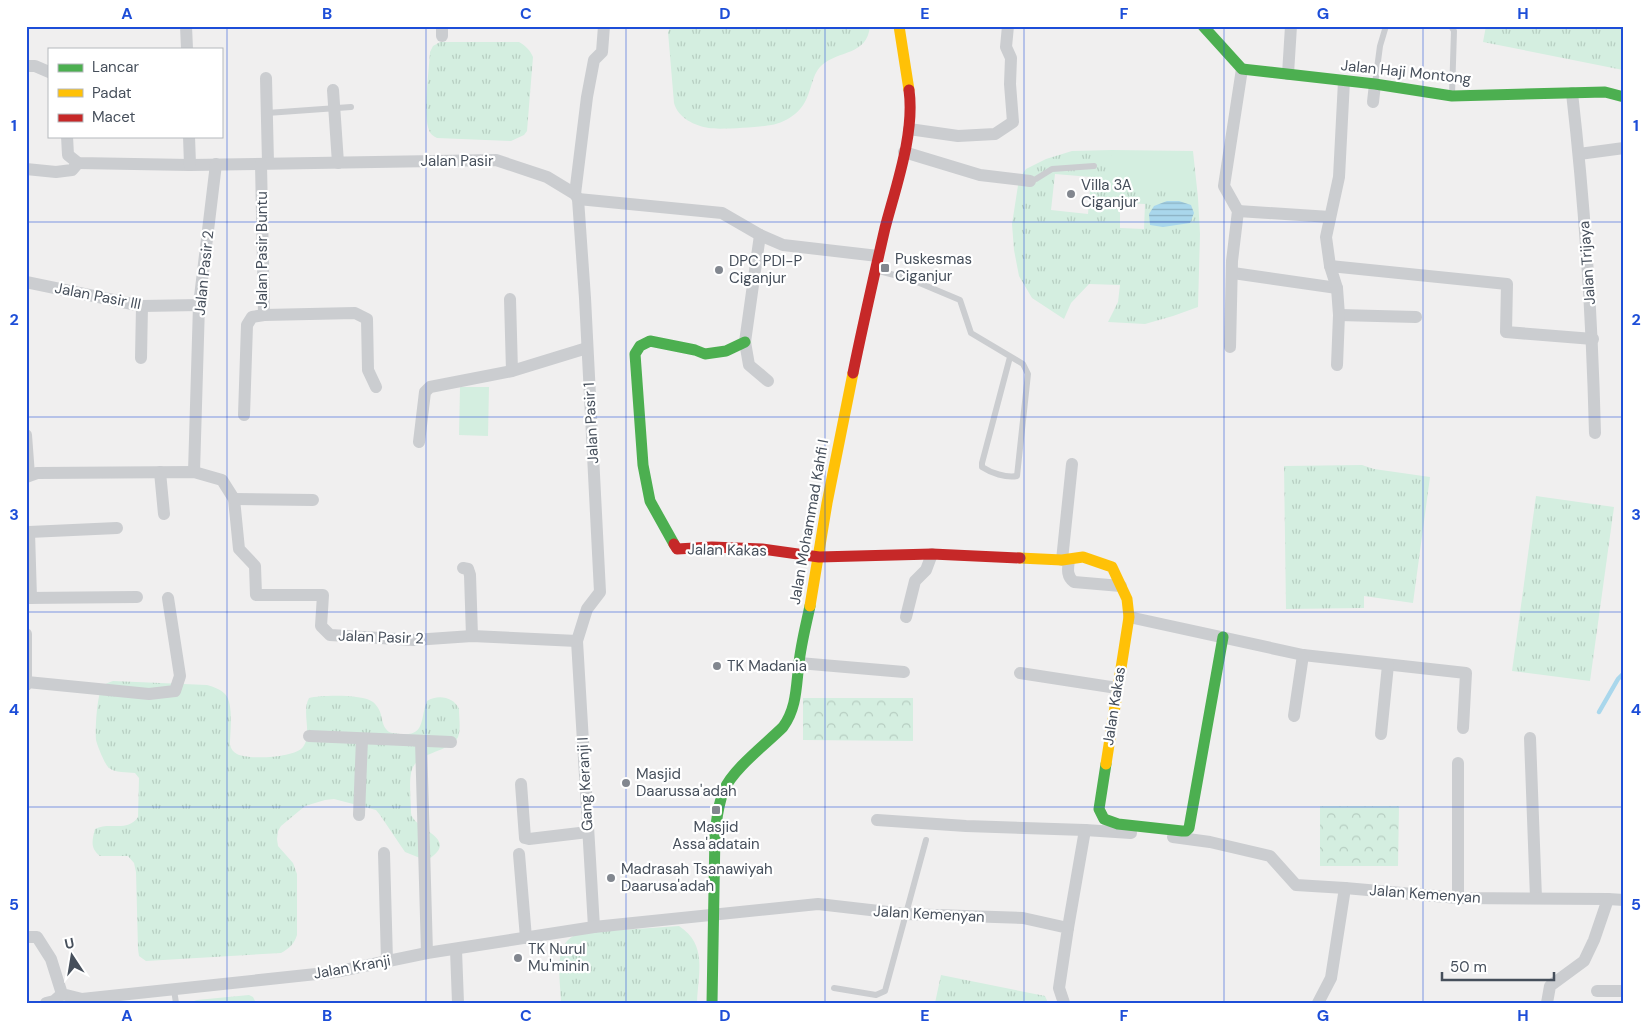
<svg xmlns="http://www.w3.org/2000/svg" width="1650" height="1029" viewBox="0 0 1650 1029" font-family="'DM Sans',sans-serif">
	<defs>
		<pattern id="grass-tufts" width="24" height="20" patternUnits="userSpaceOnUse" patternTransform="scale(1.25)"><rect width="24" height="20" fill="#d4eee0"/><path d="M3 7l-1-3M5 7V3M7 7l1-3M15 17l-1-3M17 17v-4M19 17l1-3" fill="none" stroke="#b7cec2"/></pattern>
		<pattern id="forest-crowns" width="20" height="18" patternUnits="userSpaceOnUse" patternTransform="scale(1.25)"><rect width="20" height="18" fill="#d4eee0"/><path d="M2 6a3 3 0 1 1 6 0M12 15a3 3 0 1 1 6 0" fill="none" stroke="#b7cec2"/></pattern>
		<pattern id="water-rules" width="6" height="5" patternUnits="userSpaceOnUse" patternTransform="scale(1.25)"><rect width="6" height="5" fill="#a9d7ec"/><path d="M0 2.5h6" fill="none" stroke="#8bb1c2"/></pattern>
	</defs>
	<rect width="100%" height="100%" fill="#f0efef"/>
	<!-- grass -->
	<g fill="url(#grass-tufts)" fill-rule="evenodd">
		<path d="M671,26H870C867,56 839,50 822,65C809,76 813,100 795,114C789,119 779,124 771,125C762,127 718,130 709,128C695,126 678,118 674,103L668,32Z"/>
		<path d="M1486,26H1624L1623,70L1483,42Z"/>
		<path d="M440,42H519C526,46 530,50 533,57L527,131L524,135L511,141L437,138C433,136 430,134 429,130C423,116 429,70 430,52L433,46Z"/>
		<path d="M1112,150V190H1193V151L1198,198L1200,234L1198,307L1173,316L1145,324L1108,322L1118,302L1120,285L1089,284L1071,303L1064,319L1032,298L1019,276L1014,250L1012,224L1019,179L1026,169L1046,159L1072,151ZM1055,174L1091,177L1088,214L1051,210ZM1120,203L1145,204L1144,229L1120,228Z"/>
		<path d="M1362,465L1374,469L1430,477L1413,603L1364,596V608L1286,609L1284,466Z"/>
		<path d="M1536,496L1614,507L1590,681L1512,671Z"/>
		<path d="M113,681L207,685C214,687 220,689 225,694C234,703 230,732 230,745C231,749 233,752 237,754C248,760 295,758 303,747C313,734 301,713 309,698C321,695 363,694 373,702C384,712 380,721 386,729C389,734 395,733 400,734C426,737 420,718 427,701C438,694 454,697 459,709C459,718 461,729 458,737C452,751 422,751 413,767C408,776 411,800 411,811C411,813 411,816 413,818C421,831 458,840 429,859L420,858L405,852L380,815L376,810L334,799L325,800L305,806L281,826L278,831L277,839L278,846L293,863L297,874V935C294,944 290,948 281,953L146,961L139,956L138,949L136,872L134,863L128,856H100C90,848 92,841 95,829C110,821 127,833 138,817L139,778L135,773C127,772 115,773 109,768C105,765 97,745 96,740C95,730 97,698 101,690C103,684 107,683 113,681Z"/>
		<path d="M679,926C708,945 698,973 697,1003H561C561,984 554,954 568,940C571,937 575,935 578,933Z"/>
		<path d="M941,975L1045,996L1048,1003H935Z"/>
		<path d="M249,995L253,997L256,1003H188L197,1000Z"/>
	</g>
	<!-- forest -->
	<g fill="url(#forest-crowns)">
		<path d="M803,698H913V741L803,740Z"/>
		<path d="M1320,806H1399L1398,866H1320Z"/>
	</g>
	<!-- pitch -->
	<g fill="#d4eee0">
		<path d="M1112,150L1193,151V190H1112Z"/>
		<path d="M460,387H489L488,436L459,435Z"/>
	</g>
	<!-- water -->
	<path fill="url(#water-rules)" d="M1167,201H1179L1191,205L1194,213L1190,223L1163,227L1150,225L1149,214L1154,206Z"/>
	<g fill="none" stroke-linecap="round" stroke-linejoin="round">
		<!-- stream -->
		<path stroke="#a9d7ec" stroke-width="4.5" d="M1599,712L1618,679L1624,673"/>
		<!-- lane -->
		<g stroke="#cbcdd0" stroke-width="6">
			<path d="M1451,26L1454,31L1452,94"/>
			<path d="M1375,84L1380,46L1386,26"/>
			<path d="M267,113L351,107"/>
			<path d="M1030,181L1036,179L1052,169L1094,166"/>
			<path d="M875,270L910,279L960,300L971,333L1023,364L1028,374L1017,476C1006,478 991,473 982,467V463L1010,357"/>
			<path d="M834,988L876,995L885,991L926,840"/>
			<path d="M174,990L176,1003"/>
		</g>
		<!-- street -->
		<g stroke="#cbcdd0" stroke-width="12">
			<path d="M186,26L187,49"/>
			<path d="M442,36V26"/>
			<path d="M26,66H35L49,72"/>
			<path d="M1288,74L1291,26"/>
			<path d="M266,78L268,163"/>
			<path d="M333,90L338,163"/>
			<path d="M1572,93C1585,206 1592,319 1595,433"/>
			<path d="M1373,102L1375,84"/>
			<path d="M909,129L958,136L995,134L1013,122L1010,84L1011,58L1006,47L1008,26"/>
			<path d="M67,136L68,155L78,163L190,165L496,160L547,177L575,194L578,199L585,298L600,592L587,609L577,641L594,927"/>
			<path d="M189,136L190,165"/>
			<path d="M904,152L980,175L1030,181"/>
			<path d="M1579,154L1624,148"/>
			<path d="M26,169L56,172L72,170L78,163"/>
			<path d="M575,194L587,97L594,60L602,52L604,26"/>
			<path d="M578,199L722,213L760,235L783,245L878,256"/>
			<path d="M1238,211L1330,217"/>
			<path d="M760,235L745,342L749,365L768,381"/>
			<path d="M1330,266L1507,284L1506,332L1593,339"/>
			<path d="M1233,273L1337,288"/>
			<path d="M26,282L142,306L199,305"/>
			<path d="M510,299L512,371"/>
			<path d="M264,315L355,313L367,319L368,370L376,387"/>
			<path d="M1339,315L1416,317"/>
			<path d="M1230,347L1232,261L1238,211L1224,186L1242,69"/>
			<path d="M141,358L142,306"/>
			<path d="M1337,365L1339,315L1337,288L1330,266L1326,237L1339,177L1344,81"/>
			<path d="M244,415L247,325L252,317L264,315L261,164"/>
			<path d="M26,435L29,475"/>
			<path d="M419,442L425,392L430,387L512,371L587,348"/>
			<path d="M160,472L164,514"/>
			<path d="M194,472L199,305L216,164"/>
			<path d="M26,477L37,473L194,472L222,480L234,499L239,549L255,566L256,595H323L321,626L330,635L414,640L472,636L577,641"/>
			<path d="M234,499L313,500"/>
			<path d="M1062,560L1072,464"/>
			<path d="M1069,560C1068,568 1066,576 1074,582L1121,586"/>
			<path d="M463,568L468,569L470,575L472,636"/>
			<path d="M26,598L137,597"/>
			<path d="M31,598L29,532L117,528"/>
			<path d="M906,617L915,581L926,570L932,554"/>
			<path d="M1129,617L1303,655L1466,673L1463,728"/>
			<path d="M26,634V685"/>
			<path d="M799,663L904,672"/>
			<path d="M1020,673L1117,688"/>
			<path d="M27,682L149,694L175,691L180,676L168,598"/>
			<path d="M1294,716L1303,655"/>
			<path d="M1381,734L1388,665"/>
			<path d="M309,736L451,742"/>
			<path d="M1530,738L1536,898"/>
			<path d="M421,741L427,953"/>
			<path d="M521,784L525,838L529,839L588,832"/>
			<path d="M359,815L362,739"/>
			<path d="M877,820L966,826L1085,830L1131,833"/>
			<path d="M1173,837L1210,842L1270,856L1296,885L1345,888"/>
			<path d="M384,853L387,961"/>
			<path d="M519,854L526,938"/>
			<path d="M1458,898V763"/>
			<path d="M1068,928L1085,830"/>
			<path d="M26,937H37L51,959L62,994L82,999L335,972L427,953L594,927L818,904L905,914L1023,918L1068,928L1059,988L1064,1003"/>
			<path d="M456,950L458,1003"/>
			<path d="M1597,991H1624"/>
			<path d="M46,1003L54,1001L62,994"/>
			<path d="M1318,1003L1331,978L1345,888L1458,898L1608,899L1624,900"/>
			<path d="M1547,1003L1550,986L1584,961L1594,940L1608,899"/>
		</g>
		<!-- fast -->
		<g stroke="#4caf50" stroke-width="11">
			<path d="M1203,26L1242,69L1375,84L1452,96L1605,92L1624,97"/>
			<path d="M674,544L650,501L643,465L635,354L640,346L650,341L695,350L705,354L726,351L745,342"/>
			<path d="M1106,764L1099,809L1104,819L1118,824L1182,831H1186L1189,828L1223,637"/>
			<path d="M712,1003L715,833C717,818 718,804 724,790C733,769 766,744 783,727C797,708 796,686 799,663C801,644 806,625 810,606"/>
		</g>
		<!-- slow -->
		<g stroke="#ffc107" stroke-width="11">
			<path d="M899,26L909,90"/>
			<path d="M1020,558L1062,560L1083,557L1112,567L1127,599L1129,617L1106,764"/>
			<path d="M810,606L827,503L853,373"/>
		</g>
		<!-- jam -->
		<g stroke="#c62828" stroke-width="11">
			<path d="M853,373C863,324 874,276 885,228C896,186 915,133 909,90"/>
			<path d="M674,544L677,549L712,547L762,549L819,557L932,554L1020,558"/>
		</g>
	</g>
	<!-- grid -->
	<path fill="none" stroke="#1d4ed8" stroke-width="1" stroke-opacity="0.55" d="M227,26V1003M426,26V1003M626,26V1003M825,26V1003M1024,26V1003M1224,26V1003M1423,26V1003M26,222H1624M26,417H1624M26,612H1624M26,807H1624"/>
	<!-- markers -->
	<g fill="#82878f" stroke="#fff" stroke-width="2">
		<circle cx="1071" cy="194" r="5"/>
		<rect x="880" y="263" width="10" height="10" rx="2.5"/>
		<circle cx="719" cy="270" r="5"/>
		<circle cx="717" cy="666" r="5"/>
		<circle cx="626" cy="783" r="5"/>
		<rect x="711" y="805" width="10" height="10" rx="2.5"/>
		<circle cx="611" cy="878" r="5"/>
		<circle cx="518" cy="958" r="5"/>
	</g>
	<g text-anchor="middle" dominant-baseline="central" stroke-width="4.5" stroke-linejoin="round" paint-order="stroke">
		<!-- street labels -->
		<g font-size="15" fill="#464f5b" stroke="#fff">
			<text transform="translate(1406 72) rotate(6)">Jalan Haji Montong</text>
			<text x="457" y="161">Jalan Pasir</text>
			<text transform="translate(262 250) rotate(-90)">Jalan Pasir Buntu</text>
			<text transform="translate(1587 263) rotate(-94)">Jalan Trijaya</text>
			<text transform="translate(204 273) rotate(-84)">Jalan Pasir 2</text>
			<text transform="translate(98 296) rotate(11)">Jalan Pasir III</text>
			<text transform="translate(591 423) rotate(-93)">Jalan Pasir 1</text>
			<text transform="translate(809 522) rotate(-80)">Jalan Mohammad Kahfi I</text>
			<text transform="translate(727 550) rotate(1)">Jalan Kakas</text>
			<text transform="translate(381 637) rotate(2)">Jalan Pasir 2</text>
			<text transform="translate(1114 706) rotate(-81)">Jalan Kakas</text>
			<text transform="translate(585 784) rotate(-93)">Gang Keranji I</text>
			<text transform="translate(1425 894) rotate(4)">Jalan Kemenyan</text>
			<text transform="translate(929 914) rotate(3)">Jalan Kemenyan</text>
			<text transform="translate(352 967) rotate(-10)">Jalan Kranji</text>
		</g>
		<!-- poi labels -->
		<g font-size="15" fill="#464f5b" stroke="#fff" text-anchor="start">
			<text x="1081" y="185">Villa 3A<tspan x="1081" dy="17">Ciganjur</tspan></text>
			<text x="895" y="259">Puskesmas<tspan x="895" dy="17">Ciganjur</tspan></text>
			<text x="729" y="261">DPC PDI-P<tspan x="729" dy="17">Ciganjur</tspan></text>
			<text x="727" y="666">TK Madania</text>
			<text x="636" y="774">Masjid<tspan x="636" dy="17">Daarussa'adah</tspan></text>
			<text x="716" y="827" text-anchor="middle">Masjid<tspan x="716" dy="17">Assa'adatain</tspan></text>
			<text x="621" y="869">Madrasah Tsanawiyah<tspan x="621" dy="17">Daarusa'adah</tspan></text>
			<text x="528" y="949">TK Nurul<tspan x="528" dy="17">Mu'minin</tspan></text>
		</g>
	</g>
	<!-- border -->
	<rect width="1650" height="1029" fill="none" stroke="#ffffff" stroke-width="55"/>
	<!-- legend -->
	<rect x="48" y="48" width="175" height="90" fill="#ffffff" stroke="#b5b9bd"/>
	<rect x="58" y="64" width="25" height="8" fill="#4caf50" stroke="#b5b9bd"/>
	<text x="92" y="72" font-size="15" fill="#464f5b">Lancar</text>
	<rect x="58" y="89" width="25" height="8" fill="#ffc107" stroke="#b5b9bd"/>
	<text x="92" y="98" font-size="15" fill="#464f5b">Padat</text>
	<rect x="58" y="114" width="25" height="8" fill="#c62828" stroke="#b5b9bd"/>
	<text x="92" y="122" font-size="15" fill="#464f5b">Macet</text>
	<!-- north arrow -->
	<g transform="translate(72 956) rotate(348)" stroke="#ffffff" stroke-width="4" paint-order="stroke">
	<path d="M0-4L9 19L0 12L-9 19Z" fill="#464f5b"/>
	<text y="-8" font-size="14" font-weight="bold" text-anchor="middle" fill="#464f5b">U</text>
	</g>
	<!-- scale -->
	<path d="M1442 972v8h112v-8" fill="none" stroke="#464f5b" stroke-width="2.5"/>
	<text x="1450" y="972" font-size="15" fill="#464f5b" stroke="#ffffff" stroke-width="4" paint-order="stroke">50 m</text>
	<rect x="28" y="28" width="1594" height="974" fill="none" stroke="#1d4ed8" stroke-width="2"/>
	<g font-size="16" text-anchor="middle" font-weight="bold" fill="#1d4ed8">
		<text x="127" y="19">A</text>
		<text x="327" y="19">B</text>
		<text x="526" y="19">C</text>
		<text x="725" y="19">D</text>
		<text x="925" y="19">E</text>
		<text x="1124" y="19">F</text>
		<text x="1323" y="19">G</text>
		<text x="1523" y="19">H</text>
		<text x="14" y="131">1</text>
		<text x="1636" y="131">1</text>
		<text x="14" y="325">2</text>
		<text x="1636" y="325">2</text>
		<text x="14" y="520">3</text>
		<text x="1636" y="520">3</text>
		<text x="14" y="715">4</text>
		<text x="1636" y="715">4</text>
		<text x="14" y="910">5</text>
		<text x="1636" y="910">5</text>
		<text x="127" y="1021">A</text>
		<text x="327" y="1021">B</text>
		<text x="526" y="1021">C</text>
		<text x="725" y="1021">D</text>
		<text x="925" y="1021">E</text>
		<text x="1124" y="1021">F</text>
		<text x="1323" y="1021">G</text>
		<text x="1523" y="1021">H</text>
	</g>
</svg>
